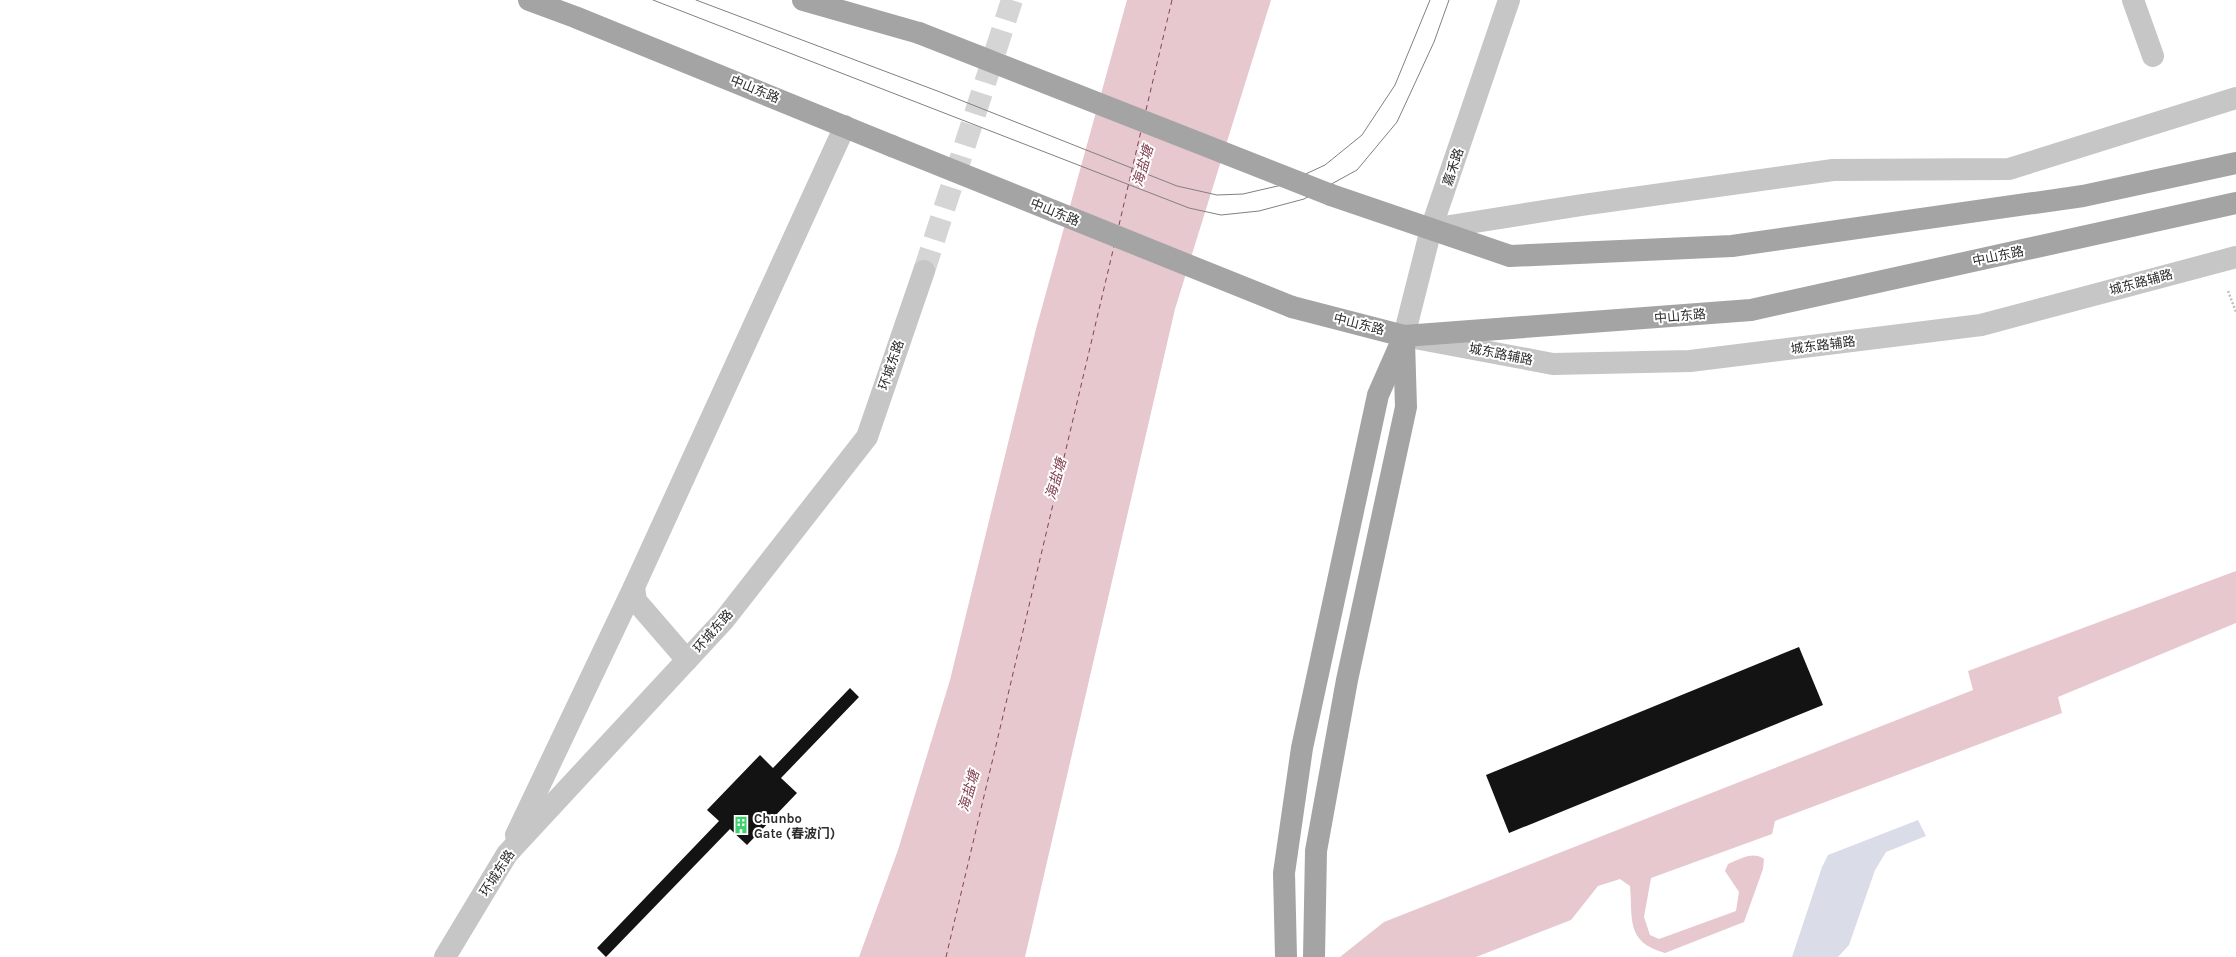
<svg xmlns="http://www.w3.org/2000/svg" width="2236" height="957" viewBox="0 0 2236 957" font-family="Karla,'Noto Sans SC',sans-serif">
	<rect width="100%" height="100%" fill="#fff"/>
	<!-- green -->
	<path fill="#dadce8" d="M1918,820L1926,836L1886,852L1875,870L1849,945L1838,957H1792L1822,867L1828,855Z"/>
	<!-- water -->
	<g fill="#e6c8ce">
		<path d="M1127,0H1271L1175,309L1025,957H859L898,850L950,680L1036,329Z"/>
		<path d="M2236,571V623L2058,697L2062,713L1775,821L1772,834L1651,878L1644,917L1650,935L1659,939L1736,911L1739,892L1725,871L1728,864C1741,859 1752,851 1764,859L1763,869L1744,922L1665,953C1625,942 1633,918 1630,886L1620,879L1598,886L1571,920L1476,957H1340L1384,922L1973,690L1968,671Z"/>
	</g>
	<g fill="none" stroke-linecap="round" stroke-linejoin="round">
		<!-- ferry -->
		<g stroke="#844351" stroke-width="1" stroke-dasharray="5 4" stroke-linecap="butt">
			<path d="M1146,110L1172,0"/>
			<path d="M1119,225L1141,131"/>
			<path d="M946,957L1114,246"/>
		</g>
	</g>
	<!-- building -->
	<g fill="#131313">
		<path d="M1799,647L1823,705L1509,833L1486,775Z"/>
		<path d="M850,688L859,697L781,778L797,793L747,845L730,829L606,957L597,948L719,821L707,810L760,755L773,768Z"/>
	</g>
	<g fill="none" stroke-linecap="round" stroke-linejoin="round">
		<!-- minor-tunnel -->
		<path stroke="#d5d5d5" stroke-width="22" stroke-dasharray="22 11" stroke-linecap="butt" d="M924,271L1012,0"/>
		<!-- path -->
		<path stroke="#c0c0c0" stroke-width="2.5" stroke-dasharray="2 2" stroke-linecap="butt" d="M2228,291L2236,312"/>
		<!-- minor -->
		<g stroke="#c6c6c6" stroke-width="22">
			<path d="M1509,0L1431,229L1404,336L1553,364L1690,361L1981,325L2236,257"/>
			<path d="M2133,0L2153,56"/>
			<path d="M1431,229L1582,205L1833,170L2009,169L2236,98"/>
			<path d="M634,587L636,601L687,660"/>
			<path d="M516,835L634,587L845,126"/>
			<path d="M445,957L507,854L724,620L867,437L924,271"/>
		</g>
		<!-- major -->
		<g stroke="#a4a4a4" stroke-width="22">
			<path d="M529,0L575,17L892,146"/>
			<path d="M803,0L919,33"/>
			<path d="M1331,195L1510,256L1732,246L2083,196L2236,163"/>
			<path d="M1292,307L1404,336L1751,310L2236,203"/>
			<path d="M1286,957L1284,873L1302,748L1378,395L1404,336"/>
			<path d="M1314,957L1316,851L1347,680L1406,407L1404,341"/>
		</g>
		<!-- tram -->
		<g stroke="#818181" stroke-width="1">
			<path d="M653,0L1189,208L1221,215L1259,211L1304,199L1357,170L1397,122L1434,42L1449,0"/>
			<path d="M696,0L940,92L1177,186L1217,195L1243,194L1282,185L1325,165L1362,135L1395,85L1430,0"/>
		</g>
		<!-- major-bridge -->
		<g stroke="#a4a4a4" stroke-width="22">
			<path d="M919,33L1331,195"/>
			<path d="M892,146L1292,307"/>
		</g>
	</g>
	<!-- icons -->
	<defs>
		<g id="building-bare" transform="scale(1.38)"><path d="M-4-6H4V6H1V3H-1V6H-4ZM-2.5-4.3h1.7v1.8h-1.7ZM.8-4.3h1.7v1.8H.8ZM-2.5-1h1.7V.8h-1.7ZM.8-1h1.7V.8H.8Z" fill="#3ed26e" stroke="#fff" stroke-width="2.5" paint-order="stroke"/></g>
	</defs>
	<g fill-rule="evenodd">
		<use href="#building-bare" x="741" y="825"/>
	</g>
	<g text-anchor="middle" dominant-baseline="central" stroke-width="4" stroke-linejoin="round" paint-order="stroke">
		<!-- street labels -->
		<g font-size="13" fill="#2c2c2c" stroke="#fff">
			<text transform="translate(755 89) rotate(22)">中山东路</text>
			<text transform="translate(1453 167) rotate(-71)">嘉禾路</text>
			<text transform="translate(1055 212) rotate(22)">中山东路</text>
			<text transform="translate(1998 256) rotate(-12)">中山东路</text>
			<text transform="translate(2141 282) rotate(-15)">城东路辅路</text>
			<text transform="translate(1680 316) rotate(-5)">中山东路</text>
			<text transform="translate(1359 324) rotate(14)">中山东路</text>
			<text transform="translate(1823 345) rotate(-7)">城东路辅路</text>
			<text transform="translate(1501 354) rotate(11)">城东路辅路</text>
			<text transform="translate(891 365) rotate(-71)">环城东路</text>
			<text transform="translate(713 631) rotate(-49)">环城东路</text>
			<text transform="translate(497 873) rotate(-57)">环城东路</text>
		</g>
		<!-- poi labels -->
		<g font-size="13" font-weight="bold" fill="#2c2c2c" stroke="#fff" text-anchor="start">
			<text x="754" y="818">Chunbo<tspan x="754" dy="15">Gate (春波门)</tspan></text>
		</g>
		<!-- water labels -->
		<g font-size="14" font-style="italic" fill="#844351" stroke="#fff">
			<text transform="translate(1143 166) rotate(-74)">海盐塘</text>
			<text transform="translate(1056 479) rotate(-74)">海盐塘</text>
			<text transform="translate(969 791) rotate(-74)">海盐塘</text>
		</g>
	</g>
</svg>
